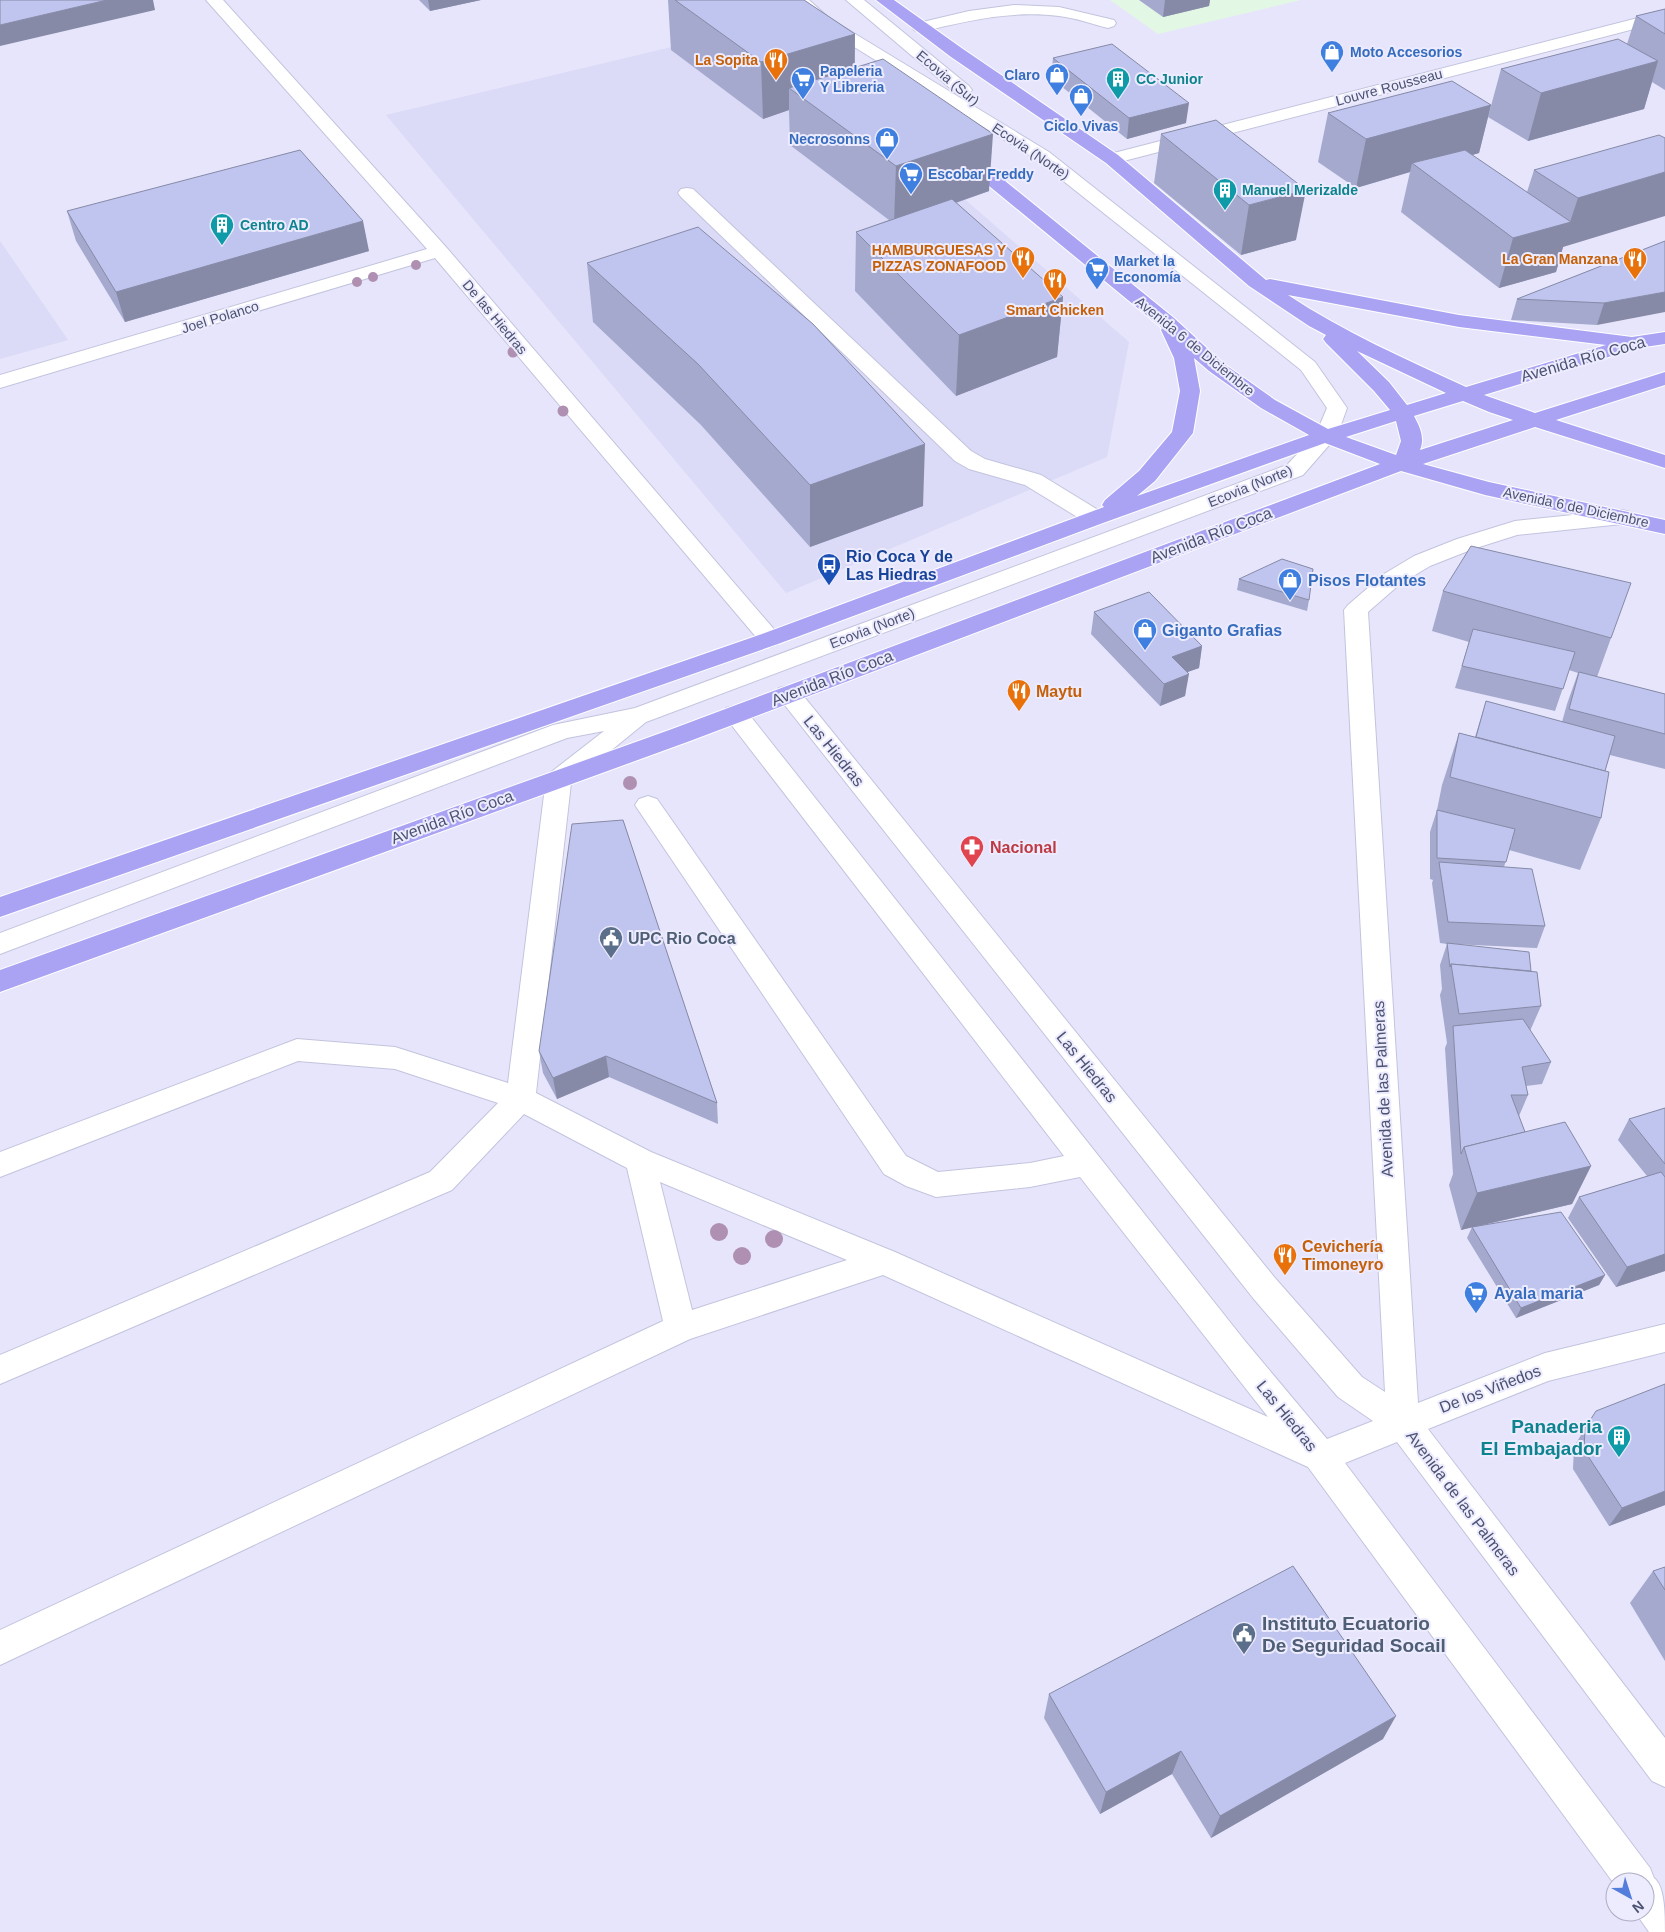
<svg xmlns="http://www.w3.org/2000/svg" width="1665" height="1932" viewBox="0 0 1665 1932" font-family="Helvetica,sans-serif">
	<rect width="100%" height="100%" fill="#e7e5fb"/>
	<!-- residential -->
	<g fill="#dbdaf7">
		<path d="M764,25L1129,342L1107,457L786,593L386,115Z"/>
		<path d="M0,241L68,340L0,359Z"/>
	</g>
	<!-- education -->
	<path fill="#e2f7e4" d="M1110,0H1301L1158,34Z"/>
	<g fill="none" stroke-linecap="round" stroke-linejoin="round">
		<!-- minor casing -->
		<g stroke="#c2c4de" stroke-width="2">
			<g id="minor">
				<path d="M206,0H223L446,247L778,634L782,639L778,644L770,647L762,644L435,258L0,388V375L427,249Z"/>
				<path d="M792,0H809L829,18L1049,152L1315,362L1347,408L1337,436L1303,475L646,722L571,783L536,1093L651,1152L895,1252L1268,1417L1080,1177L1030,1187L936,1197L906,1186L884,1174L639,811L635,805L639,799L648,796L657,799L906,1156L938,1172L1030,1163L1064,1156L723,714L726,708L735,706L744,708L1245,1341L1327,1439L1373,1421L1338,1397L1253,1298L776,694L779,688L788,686L797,688L1275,1278L1362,1377L1385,1392L1344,610L1348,605L1384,574L1414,556L1457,539L1515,521L1622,510L1630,512L1633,517L1630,522L1622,524L1517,535L1473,549L1430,566L1400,584L1368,612L1418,1403L1545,1353L1665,1324V1352L1548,1381L1428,1429L1665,1738V1787L1652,1781L1397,1442L1345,1463L1650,1868L1654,1878C1665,1886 1665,1916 1665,1932H1649L1635,1912H1645V1882H1615V1885L1308,1467L883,1275L690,1339L0,1665V1630L663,1321L627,1168L524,1114L452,1190L0,1384V1355L430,1172L498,1103L395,1069L298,1061L0,1177V1152L297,1039L395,1047L508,1083L546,779L550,773L604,731L567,738L0,954V933L553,725L635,708L1287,465L1316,434L1327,408L1301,370L1037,160L817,24ZM660,1182L847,1260L692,1310Z"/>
				<path d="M846,0H864L969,86L972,90L969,94H957Z"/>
				<path d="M1014,5L1059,7L1114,20L1116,23L1114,26L1108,28C1092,24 1076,18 1059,16C1012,10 966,21 920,32L914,30L912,27L914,24L969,11Z"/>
				<path d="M1665,11V21L1112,164L1106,163L1103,159L1106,155Z"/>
				<path d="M687,188L693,189L971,451L985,459L1041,475L1103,513L1106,518L1103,523L1095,525L1087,523L1025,485L969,469L955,461L681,197L678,193L681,189Z"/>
			</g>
		</g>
		<!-- major casing -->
		<g stroke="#fff" stroke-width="2">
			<path id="major" d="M876,0H894L963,49L1118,155L1266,280L1270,279L1459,315L1632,337L1665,332V344L1638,348L1484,395L1535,413L1665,372V385L1556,420L1665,455V468L1535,427L1423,464L1489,482L1665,520V534L1485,495L1401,471L690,741L0,992V970L672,729L1380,464L1325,443L1103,523L778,644L0,917V897L762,634L1104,507L1102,505L1105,500L1139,471L1172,432L1180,391L1174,358L1161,330L1162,328L955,158L952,154L955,150L961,149L967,150L1174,318L1223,363L1275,400L1328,429L1390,410L1374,391L1326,343L1323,339L1326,335L1309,326L1249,286L1106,163L951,57ZM1288,295L1459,327L1606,345L1466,387C1405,359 1344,332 1288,295ZM1357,351L1446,393L1407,405L1389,382ZM1194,358L1209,371L1261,408L1309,435L1137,496L1155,481L1193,433L1200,391ZM1463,401L1489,412L1513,420L1420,450C1425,438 1420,427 1414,416ZM1396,421L1401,441L1396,455L1346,437Z"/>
		</g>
		<!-- minor -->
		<use href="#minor" fill="#fff" fill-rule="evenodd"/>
		<!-- major -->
		<use href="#major" fill="#aaa3f4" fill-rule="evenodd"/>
	</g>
	<!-- trees -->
	<g fill="#af90b3">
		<circle cx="416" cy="265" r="5"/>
		<circle cx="373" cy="277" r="5"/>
		<circle cx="357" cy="282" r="5"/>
		<circle cx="513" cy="352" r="5.5"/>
		<circle cx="563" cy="411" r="5.5"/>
		<circle cx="630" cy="783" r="7"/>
		<circle cx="719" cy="1232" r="9"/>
		<circle cx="774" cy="1239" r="9"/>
		<circle cx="742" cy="1256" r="9"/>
	</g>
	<!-- wall -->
	<g fill="#a4a9cd">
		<path d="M419,0H481L430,11Z"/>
		<path d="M668,0H804L855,34V68L989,191L956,203L1063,297L1057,357L956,396L855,291L856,232L889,220L790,145L789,110L763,119L671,50Z"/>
		<path d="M1139,0H1210L1209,6L1163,17Z"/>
		<path d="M1665,9V90L1652,82L1644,109L1528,141L1488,117L1501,69L1627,44L1636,16Z"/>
		<path d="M1053,58L1186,123L1127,139L1051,78Z"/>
		<path d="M1491,105L1479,153L1472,155L1527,192L1534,170L1665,138L1563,247L1556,272L1499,288L1401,212L1410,172L1356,188L1318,162L1328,113Z"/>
		<path d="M1161,134L1296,240L1241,255L1154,183Z"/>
		<path d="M67,211L369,251L125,322L76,241Z"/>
		<path d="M1665,241L1597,325L1511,320L1517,299Z"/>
		<path d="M587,263L923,506L810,547L701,425L593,322Z"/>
		<path d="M1239,579L1309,600L1307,611L1237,590Z"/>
		<path d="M1443,591L1611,638L1597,677L1665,694V769L1610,755L1605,771L1601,818L1580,870L1509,850L1504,867L1545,926L1537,948L1453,944L1531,971L1541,1006L1530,1031L1551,1062L1542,1084L1526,1086L1528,1095L1519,1116L1525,1132L1591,1166L1572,1204L1475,1227L1605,1275L1599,1285L1516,1318L1467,1238L1472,1227L1461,1230L1449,1185L1453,1174L1445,1048L1447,1043L1440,995L1442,989L1440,965L1447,944L1440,943L1432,883L1433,880L1430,879V832L1437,810L1442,785L1459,733L1475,737L1486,701L1562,722L1567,704L1578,673L1569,670L1555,711L1455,688L1469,642L1432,631Z"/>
		<path d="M1094,612L1202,646L1199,668L1187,672L1185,696L1160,706L1091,634Z"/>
		<path d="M623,820L717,1103L718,1124L609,1077L557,1099L543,1073L539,1051Z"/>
		<path d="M1665,1108V1271L1616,1287L1568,1218L1579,1197L1647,1176L1618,1140L1629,1119Z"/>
		<path d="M1585,1428L1665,1505L1609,1526L1573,1469L1574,1447Z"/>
		<path d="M1665,1567V1661L1630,1603L1653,1571Z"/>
		<path d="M1049,1694L1383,1739L1211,1838L1172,1774L1100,1814L1044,1718Z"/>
	</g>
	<!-- shaded-wall -->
	<g fill="#868aa7">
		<path d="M107,0H153L155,10L0,46V25Z"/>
		<path d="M428,0H481L430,11Z"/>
		<path d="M1165,0H1210L1209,6L1163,17Z"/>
		<path d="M855,34L854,90L789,88V110L763,119L761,62Z"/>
		<path d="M1658,61L1644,109L1528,141L1541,93Z"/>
		<path d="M1189,103L1186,123L1127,139L1129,118Z"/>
		<path d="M1491,105L1479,153L1421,170L1412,163L1410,172L1356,188L1366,139Z"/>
		<path d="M993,134L989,191L894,224L896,166Z"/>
		<path d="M1665,172V216L1563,247L1556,272L1499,288L1513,238L1570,222L1578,198Z"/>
		<path d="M1306,190L1296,240L1241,255L1249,205Z"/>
		<path d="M363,221L369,251L125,322L116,292Z"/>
		<path d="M1665,292V312L1597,325L1604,303Z"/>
		<path d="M1063,297L1057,357L956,396L959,335Z"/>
		<path d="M925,444L923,506L810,547V485Z"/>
		<path d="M1202,646L1199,668L1168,679L1172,657Z"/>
		<path d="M1189,674L1185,696L1160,706L1164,684Z"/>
		<path d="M606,1056L609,1077L557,1099L553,1078Z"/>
		<path d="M1591,1166L1572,1204L1461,1230L1477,1193Z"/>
		<path d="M1665,1254V1271L1616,1287L1627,1267Z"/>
		<path d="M1605,1275L1599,1285L1516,1318L1521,1308Z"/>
		<path d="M1665,1491V1505L1609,1526L1622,1508Z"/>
		<path d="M1396,1716L1383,1739L1211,1838L1220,1816Z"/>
		<path d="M1181,1751L1172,1774L1100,1814L1106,1792Z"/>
	</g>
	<!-- building -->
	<g fill="#bfc5ee" stroke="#868aa7">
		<path d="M0,0H107L0,25Z"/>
		<path d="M675,0H804L855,34L761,62Z"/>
		<path d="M1665,9V34L1636,16Z"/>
		<path d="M1618,39L1658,61L1541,93L1501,69Z"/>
		<path d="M1112,44L1189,103L1129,118L1053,58Z"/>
		<path d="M883,59L993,134L896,166L789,88Z"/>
		<path d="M1452,81L1491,105L1366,139L1328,113Z"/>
		<path d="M1216,120L1306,190L1249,205L1161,134Z"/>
		<path d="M1659,135L1665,138V172L1578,198L1534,170Z"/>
		<path d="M300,150L363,221L116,292L67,211Z"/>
		<path d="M1465,150L1571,222L1513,238L1412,163Z"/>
		<path d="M952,199L1063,297L959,335L856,232Z"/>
		<path d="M698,227L813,324L925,444L810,485L698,364L587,263Z"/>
		<path d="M1665,241V292L1604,303L1517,299Z"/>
		<path d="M1471,546L1631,583L1611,638L1443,591Z"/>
		<path d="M1282,559L1313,569L1309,600L1239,579Z"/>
		<path d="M1149,592L1202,646L1172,657L1189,674L1164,684L1094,612Z"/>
		<path d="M1473,629L1575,652L1563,689L1462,666Z"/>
		<path d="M1579,672L1665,694V734L1569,709Z"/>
		<path d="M1486,701L1615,736L1605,771L1476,737Z"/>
		<path d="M1459,733L1609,772L1601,818L1450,777Z"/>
		<path d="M1437,810L1515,829L1506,862L1437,858Z"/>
		<path d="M623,820L717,1103L606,1056L553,1078L539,1051L572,824Z"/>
		<path d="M1439,862L1532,869L1545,926L1448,922Z"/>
		<path d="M1447,943L1529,952L1531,971L1451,964L1450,967Z"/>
		<path d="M1451,964L1537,972L1541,1006L1459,1014Z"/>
		<path d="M1523,1019L1551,1062L1522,1067L1528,1095H1511L1525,1132L1464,1147L1461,1154L1453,1026Z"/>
		<path d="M1665,1108V1164L1629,1119Z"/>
		<path d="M1565,1122L1591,1166L1477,1193L1464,1147Z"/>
		<path d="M1661,1172L1665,1177V1254L1627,1267L1579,1197Z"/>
		<path d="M1561,1212L1605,1275L1521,1308L1472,1227Z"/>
		<path d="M1665,1384V1491L1622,1508L1584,1450L1585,1428L1596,1411Z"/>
		<path d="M1293,1566L1396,1716L1220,1816L1181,1751L1106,1792L1049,1694Z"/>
		<path d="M1665,1567V1590L1653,1571Z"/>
	</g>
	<!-- icons -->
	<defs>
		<g id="shop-pin" transform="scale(1.25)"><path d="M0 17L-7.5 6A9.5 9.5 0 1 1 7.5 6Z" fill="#3f7fe0" stroke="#edebfe"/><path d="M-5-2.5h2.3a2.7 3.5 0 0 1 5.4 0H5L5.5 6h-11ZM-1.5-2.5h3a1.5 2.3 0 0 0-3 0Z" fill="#fff"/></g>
		<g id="restaurant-pin" transform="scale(1.25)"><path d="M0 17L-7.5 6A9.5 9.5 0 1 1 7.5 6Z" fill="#e8710a" stroke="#edebfe"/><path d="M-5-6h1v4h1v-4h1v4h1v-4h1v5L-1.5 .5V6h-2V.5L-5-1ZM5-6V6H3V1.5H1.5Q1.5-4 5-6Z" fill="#fff"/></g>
		<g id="supermarket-pin" transform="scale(1.25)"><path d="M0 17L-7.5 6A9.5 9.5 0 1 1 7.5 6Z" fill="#3f7fe0" stroke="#edebfe"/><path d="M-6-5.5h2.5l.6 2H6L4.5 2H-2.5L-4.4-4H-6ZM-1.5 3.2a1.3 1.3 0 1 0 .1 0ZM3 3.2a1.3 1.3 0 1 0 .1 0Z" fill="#fff"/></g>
		<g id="building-pin" transform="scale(1.25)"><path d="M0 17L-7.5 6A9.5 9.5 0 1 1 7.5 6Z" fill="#0f9aa8" stroke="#edebfe"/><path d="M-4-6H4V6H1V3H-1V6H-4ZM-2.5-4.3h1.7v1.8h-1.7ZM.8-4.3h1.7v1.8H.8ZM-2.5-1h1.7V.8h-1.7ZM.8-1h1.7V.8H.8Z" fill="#fff"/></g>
		<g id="bus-pin" transform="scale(1.25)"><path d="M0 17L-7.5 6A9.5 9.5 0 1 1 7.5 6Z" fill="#1a4fb4" stroke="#edebfe"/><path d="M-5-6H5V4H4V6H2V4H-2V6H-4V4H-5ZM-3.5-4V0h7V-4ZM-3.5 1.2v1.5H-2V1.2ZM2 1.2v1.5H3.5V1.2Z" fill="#fff"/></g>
		<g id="pharmacy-pin" transform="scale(1.25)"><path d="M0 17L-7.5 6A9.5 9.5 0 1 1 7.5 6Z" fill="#e0444e" stroke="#edebfe"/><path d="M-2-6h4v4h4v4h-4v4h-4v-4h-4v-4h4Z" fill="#fff"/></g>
		<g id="civic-pin" transform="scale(1.25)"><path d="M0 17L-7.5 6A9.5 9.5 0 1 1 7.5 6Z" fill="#5c6f8a" stroke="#edebfe"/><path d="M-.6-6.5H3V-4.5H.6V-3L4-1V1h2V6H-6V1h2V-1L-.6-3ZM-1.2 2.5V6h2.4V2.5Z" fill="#fff"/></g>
	</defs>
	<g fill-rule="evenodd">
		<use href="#shop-pin" x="1332" y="52"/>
		<use href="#restaurant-pin" x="776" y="60"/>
		<use href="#shop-pin" x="1057" y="75"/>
		<use href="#supermarket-pin" x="803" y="79"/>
		<use href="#building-pin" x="1118" y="79"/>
		<use href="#shop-pin" x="1081" y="96"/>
		<use href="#shop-pin" x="887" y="139"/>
		<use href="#supermarket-pin" x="911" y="174"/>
		<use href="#building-pin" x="1225" y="190"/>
		<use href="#building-pin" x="222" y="225"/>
		<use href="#restaurant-pin" x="1023" y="258"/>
		<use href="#restaurant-pin" x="1635" y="259"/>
		<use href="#supermarket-pin" x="1097" y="269"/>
		<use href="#restaurant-pin" x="1055" y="280"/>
		<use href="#bus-pin" x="829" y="565"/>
		<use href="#shop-pin" x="1290" y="580"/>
		<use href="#shop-pin" x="1145" y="630"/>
		<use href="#restaurant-pin" x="1019" y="691"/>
		<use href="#pharmacy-pin" x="972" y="847"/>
		<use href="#civic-pin" x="611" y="938"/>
		<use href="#restaurant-pin" x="1285" y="1255"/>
		<use href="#supermarket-pin" x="1476" y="1293"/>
		<use href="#building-pin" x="1619" y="1437"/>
		<use href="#civic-pin" x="1244" y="1634"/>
	</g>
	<g text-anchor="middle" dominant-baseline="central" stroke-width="4" stroke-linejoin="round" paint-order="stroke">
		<!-- far-shop labels -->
		<g font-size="14" font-weight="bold" fill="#366cbe" stroke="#edebfe" text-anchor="start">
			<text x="1350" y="52">Moto Accesorios</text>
			<text x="820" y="71">Papeleria<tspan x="820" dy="16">Y Libreria</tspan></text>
			<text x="1040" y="75" text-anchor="end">Claro</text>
			<text x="1081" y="126" text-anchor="middle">Ciclo Vivas</text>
			<text x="870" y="139" text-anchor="end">Necrosonns</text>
			<text x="928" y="174">Escobar Freddy</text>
			<text x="1114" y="261">Market la<tspan x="1114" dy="16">Economía</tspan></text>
		</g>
		<!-- far-food labels -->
		<g font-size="14" font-weight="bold" fill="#c56008" stroke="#edebfe" text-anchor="end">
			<text x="758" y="60">La Sopita</text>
			<text x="1006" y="250">HAMBURGUESAS Y<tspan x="1006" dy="16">PIZZAS ZONAFOOD</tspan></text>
			<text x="1618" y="259">La Gran Manzana</text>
			<text x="1055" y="310" text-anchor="middle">Smart Chicken</text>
		</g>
		<!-- far-street labels -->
		<g font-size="14" fill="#4c5372" stroke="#edebfe">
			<text transform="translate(948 78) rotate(40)">Ecovia (Sur)</text>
			<text transform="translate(1389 87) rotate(-15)">Louvre Rousseau</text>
			<text transform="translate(1031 151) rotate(34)">Ecovia (Norte)</text>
			<text transform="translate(220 317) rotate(-17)">Joel Polanco</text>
			<text transform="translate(495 317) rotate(50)">De las Hiedras</text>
			<text transform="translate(1195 346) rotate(39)">Avenida 6 de Diciembre</text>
			<text transform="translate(1250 486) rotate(-22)">Ecovia (Norte)</text>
			<text transform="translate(1576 507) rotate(12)">Avenida 6 de Diciembre</text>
			<text transform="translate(872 628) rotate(-21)">Ecovia (Norte)</text>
		</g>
		<!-- far-culture labels -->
		<g font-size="14" font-weight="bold" fill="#0d838f" stroke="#edebfe" text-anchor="start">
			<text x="1136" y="79">CC Junior</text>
			<text x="1242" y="190">Manuel Merizalde</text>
			<text x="240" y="225">Centro AD</text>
		</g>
		<!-- street labels -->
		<g font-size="16" fill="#4c5372" stroke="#edebfe">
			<text transform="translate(1583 359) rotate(-16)">Avenida Río Coca</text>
			<text transform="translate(1211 535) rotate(-21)">Avenida Río Coca</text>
			<text transform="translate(832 678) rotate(-21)">Avenida Río Coca</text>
			<text transform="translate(834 751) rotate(51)">Las Hiedras</text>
			<text transform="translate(452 817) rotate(-20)">Avenida Río Coca</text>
			<text transform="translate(1087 1067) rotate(51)">Las Hiedras</text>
			<text transform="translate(1383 1089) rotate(-93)">Avenida de las Palmeras</text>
			<text transform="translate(1490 1389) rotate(-21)">De los Viñedos</text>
			<text transform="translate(1287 1416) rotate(51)">Las Hiedras</text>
			<text transform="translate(1463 1503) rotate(53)">Avenida de las Palmeras</text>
		</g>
		<!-- transit labels -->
		<g font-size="16" font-weight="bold" fill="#164399" stroke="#edebfe" text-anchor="start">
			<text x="846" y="556">Rio Coca Y de<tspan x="846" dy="18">Las Hiedras</tspan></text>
		</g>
		<!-- shop labels -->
		<g font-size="16" font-weight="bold" fill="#366cbe" stroke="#edebfe" text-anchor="start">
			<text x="1308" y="580">Pisos Flotantes</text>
			<text x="1162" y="630">Giganto Grafias</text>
			<text x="1494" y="1293">Ayala maria</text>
		</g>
		<!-- food labels -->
		<g font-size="16" font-weight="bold" fill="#c56008" stroke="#edebfe" text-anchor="start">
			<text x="1036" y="691">Maytu</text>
			<text x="1302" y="1246">Cevichería<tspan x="1302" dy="18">Timoneyro</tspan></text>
		</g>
		<!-- health labels -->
		<g font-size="16" font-weight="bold" fill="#be3a42" stroke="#edebfe" text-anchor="start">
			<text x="990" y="847">Nacional</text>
		</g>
		<!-- service labels -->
		<g font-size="16" font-weight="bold" fill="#4e5e75" stroke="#edebfe" text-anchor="start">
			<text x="628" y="938">UPC Rio Coca</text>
		</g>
		<!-- near-culture labels -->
		<g font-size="19" font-weight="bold" fill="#0d838f" stroke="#edebfe" text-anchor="end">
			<text x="1602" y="1426">Panaderia<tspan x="1602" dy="22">El Embajador</tspan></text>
		</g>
		<!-- near-service labels -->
		<g font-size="19" font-weight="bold" fill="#4e5e75" stroke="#edebfe" text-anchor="start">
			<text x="1262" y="1623">Instituto Ecuatorio<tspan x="1262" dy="22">De Seguridad Socail</tspan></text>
		</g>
	</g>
	<!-- north arrow -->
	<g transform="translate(1630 1897) rotate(141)"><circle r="24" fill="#edebfe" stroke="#adaec6"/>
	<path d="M0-4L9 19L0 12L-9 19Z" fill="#547edb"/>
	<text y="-8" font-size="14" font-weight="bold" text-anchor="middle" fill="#4c5372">N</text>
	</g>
</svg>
